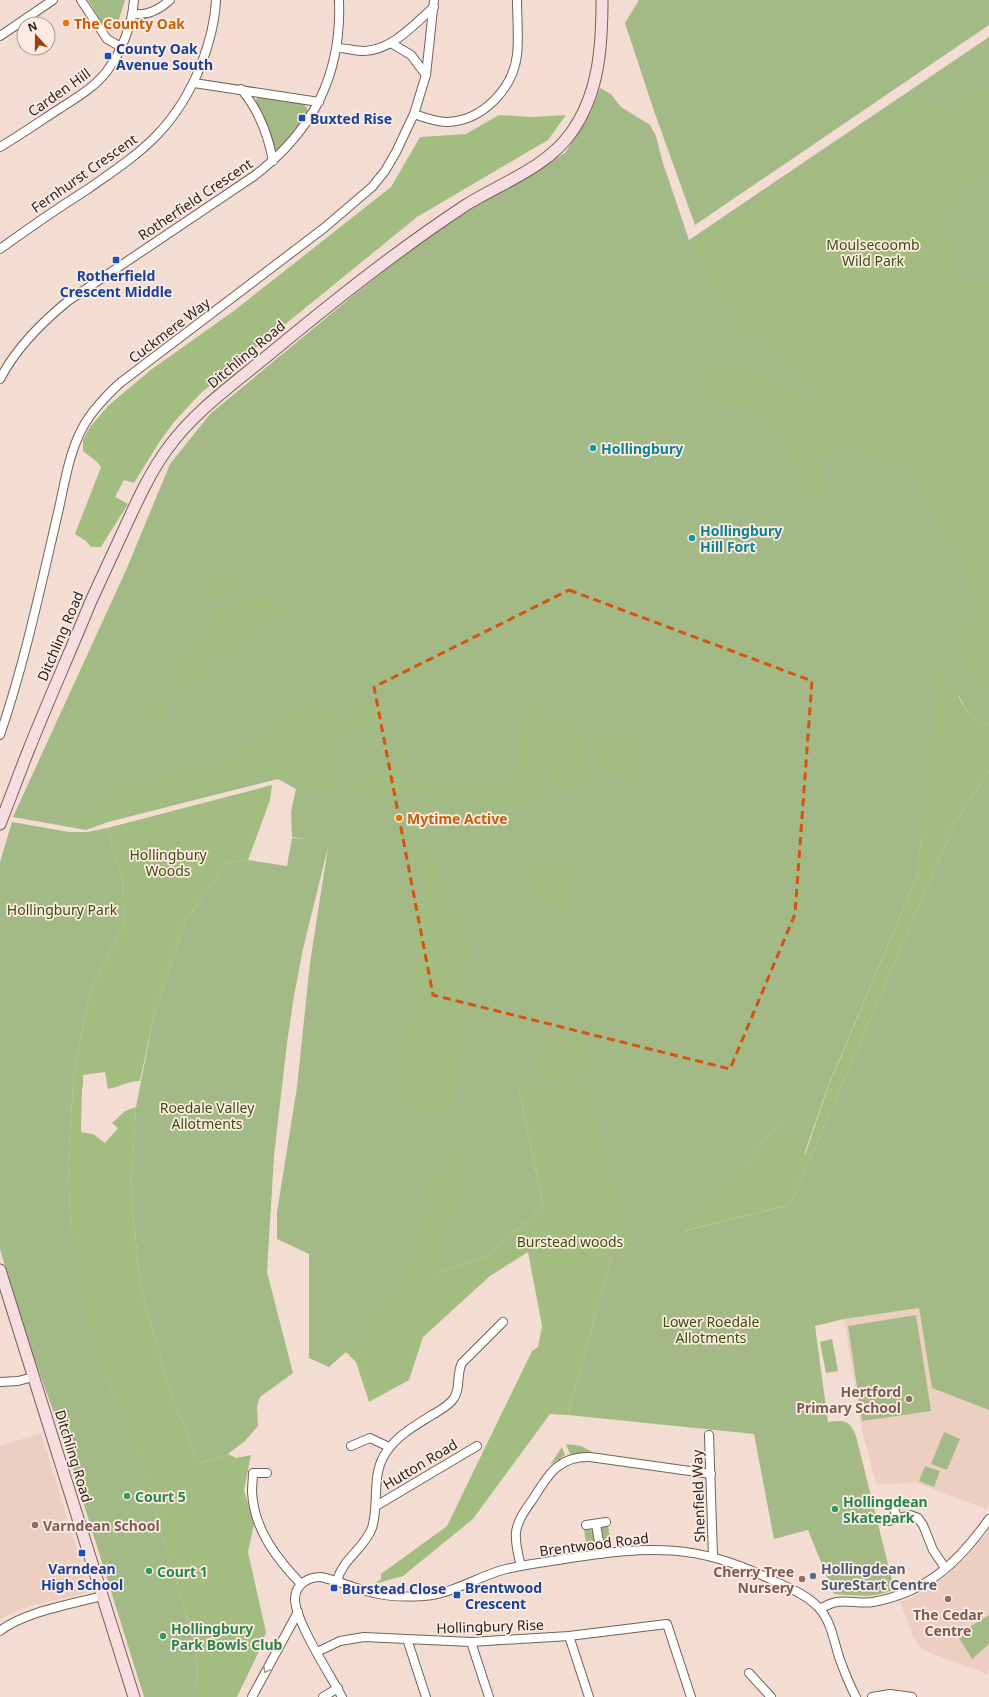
<svg xmlns="http://www.w3.org/2000/svg" width="989" height="1697" viewBox="0 0 989 1697" font-family="'Noto Sans',sans-serif">
	<rect width="100%" height="100%" fill="#f3ddd3"/>
	<!-- built -->
	<g fill="#edcfc2">
		<path d="M919,1308L932,1388L989,1410V1504L986,1509L917,1483L876,1484L861,1426L844,1319Z"/>
		<path d="M41,1433L90,1592L35,1605L12,1613L0,1620V1446Z"/>
		<path d="M989,1527V1669L987,1674L920,1649L913,1636L900,1602L919,1594L944,1578Z"/>
	</g>
	<!-- green -->
	<g fill="#a4ba86">
		<path d="M88,0H125L116,29L111,31L106,29Z"/>
		<path d="M639,0H989V25L695,225L654,111L625,23Z"/>
		<path d="M989,37V725L969,714L959,696L935,713L917,876L828,1086L804,1155L780,1122L685,1231L790,1205L955,823L989,771V1410L932,1388L919,1308L844,1319L815,1326L828,1422C845,1420 849,1420 856,1436L893,1584L892,1590C874,1599 853,1595 834,1594L808,1530L774,1539L754,1434L568,1415L612,1256L519,1089L543,1206L487,1256L436,1273L329,1367L309,1358V1254L277,1239V1212L297,1087L310,963L328,847L303,949L294,996L287,1043L274,1156L267,1272L293,1373L260,1397L257,1406L258,1426L245,1441L228,1454L199,1463L168,1384L140,1284L131,1191L136,1107L154,1015L185,922L227,863L248,860L287,866L292,838L305,839L292,837L291,812L296,789L278,779L108,822L86,830L13,817L127,568L170,464L210,414L355,294L428,236L565,153L591,112L600,88L611,94L621,107L650,125L656,136L662,160L689,240Z"/>
		<path d="M259,96L304,104L307,108L308,112L296,130L280,148L276,150L267,124L255,101Z"/>
		<path d="M12,822L69,832H88L107,828L122,878L124,923L91,988L74,1071L68,1164L71,1232L105,1377L129,1423L196,1649L197,1697H144L65,1444L22,1324L0,1249V862Z"/>
		<path d="M916,1315L931,1411L862,1421L848,1326Z"/>
		<path d="M832,1339L838,1371L826,1373L820,1342Z"/>
		<path d="M944,1432L960,1439L947,1470L931,1464Z"/>
		<path d="M566,1444L581,1446L594,1453L570,1454Z"/>
		<path d="M562,1447L565,1455L550,1465Z"/>
		<path d="M925,1466L940,1471L934,1487L919,1481Z"/>
		<path d="M608,1525L611,1546L605,1547L603,1546L600,1528L604,1526Z"/>
		<path d="M588,1528L594,1532L596,1544L594,1549L587,1550L584,1529Z"/>
		<path d="M989,1615V1644L972,1659L957,1635Z"/>
	</g>
	<!-- forest -->
	<g fill="#a3bd80">
		<path d="M984,88H989V162L976,182C960,186 963,188 952,200C936,218 935,233 955,249L954,267L968,284L989,282V615H986L977,608L968,574L916,478L913,458L909,456C903,458 899,464 893,465C881,469 867,452 858,448C854,446 847,446 843,446L835,455L827,452L818,459L824,492L821,496L814,498L809,497L805,492C792,459 783,432 750,413C743,409 731,408 723,407L721,399L705,385L702,375L715,363L735,364L761,373L808,403L816,393L768,348L746,330L713,293V284L693,253V248L712,230L752,209L802,172L832,156L841,147L875,129L884,117L907,100L914,97L948,111L960,112L968,102Z"/>
		<path d="M499,115L532,117L566,115L548,140L417,217L201,393L174,422L160,441L134,483L124,480L115,497L128,504L101,547H91L86,541L75,534L101,467L97,462L83,451V440L90,427L109,405L152,369L235,310L391,187L420,137L466,134Z"/>
		<path d="M222,577H234L240,584L241,589L213,599L209,593L213,583Z"/>
		<path d="M255,594L293,611C287,619 281,618 272,618L252,642L236,653H221L209,649L202,637L208,624L217,610Z"/>
		<path d="M979,619L989,620V701L964,662L961,631Z"/>
		<path d="M192,645L202,648L214,666L210,674L191,687L180,686L172,672C175,659 181,653 192,645Z"/>
		<path d="M936,668L939,669L944,673L969,714L989,725V771L955,823L790,1205L684,1231L780,1122L805,1155L828,1087L917,876L934,713C942,697 933,687 934,670Z"/>
		<path d="M160,698L169,704C166,716 159,721 147,723L143,717C146,706 149,701 160,698Z"/>
		<path d="M363,703L382,707L381,720L354,730L343,721L341,715L355,712Z"/>
		<path d="M537,705L546,707L550,721L540,793L528,805L432,799L429,795L380,791L378,797L350,793L353,780L371,779L375,774L383,775L390,780L410,781L423,779L434,783L463,780L482,785L484,780L493,775L503,784L516,783V764L526,709Z"/>
		<path d="M304,706H320L332,709L343,728L331,765L333,772L347,776L344,793L312,789L278,773L87,826L79,824L74,818L115,797L125,787L187,769L227,762L238,756L245,746C261,745 265,741 270,726Z"/>
		<path d="M559,715C563,717 570,719 573,723C585,735 588,767 590,783L573,791L554,784L548,756L553,721Z"/>
		<path d="M603,729L633,742L645,779L637,785L632,786L624,773L608,774L598,760L593,738Z"/>
		<path d="M272,785L270,800L248,860L227,863L185,922L154,1015L140,1081C129,1081 119,1087 108,1089L105,1072L83,1075V1086L82,1088L81,1132L93,1134L105,1143L118,1128L112,1123L125,1111L136,1107L131,1191L140,1284L168,1384L199,1463L228,1454L236,1458L251,1455L244,1490L254,1524L248,1552L266,1632L261,1647L237,1697H197L196,1649L129,1424L105,1377L93,1341L71,1232L68,1164L74,1071L91,988L124,923L122,878L107,828Z"/>
		<path d="M418,848H425L436,853L438,872L425,877L420,866V860L414,854Z"/>
		<path d="M565,858L575,865L567,892L570,897L567,908L557,910L535,897L536,885L526,878C540,862 545,861 565,858Z"/>
		<path d="M439,873L444,876L443,884L425,892L423,890L425,885L422,882Z"/>
		<path d="M448,884L453,922L460,918L468,923L464,936L471,945L467,953V983L461,1008V1050L454,1086L453,1104L443,1112L425,1113L406,1106L394,1095L404,1066L400,1054L412,1022L411,1002L414,971L419,960L413,944L421,922L418,904L427,893Z"/>
		<path d="M568,1035C572,1036 576,1038 579,1041C587,1048 594,1072 583,1078C576,1082 566,1078 558,1078C551,1078 547,1082 540,1078L536,1070L537,1061L545,1054L547,1048L553,1040L563,1036Z"/>
		<path d="M584,1085L633,1248L612,1256L568,1415L550,1414L473,1519L403,1576L374,1584L381,1579V1574L447,1526L532,1351L538,1347L542,1326L528,1252L490,1276L423,1337L409,1380L369,1402L356,1362L346,1352L401,1292L413,1257L420,1229L431,1212L425,1193L430,1180C464,1170 447,1158 465,1139L462,1157L458,1172L460,1199L445,1230L436,1273L487,1256L543,1206L519,1089Z"/>
	</g>
	<g fill="none" stroke-linecap="round" stroke-linejoin="round">
		<!-- street casing -->
		<g stroke="#746158" stroke-width="10">
			<g id="street">
				<path d="M81,0L107,39L121,47"/>
				<path d="M133,14C147,16 160,9 170,0"/>
				<path d="M0,36L53,0"/>
				<path d="M391,43L411,55L426,75"/>
				<path d="M337,48C346,48 355,51 364,51C393,50 414,24 434,7"/>
				<path d="M194,83L319,102"/>
				<path d="M241,89C259,110 268,134 273,161"/>
				<path d="M414,114C425,118 436,122 447,122C482,121 513,89 517,55C519,37 517,18 517,0"/>
				<path d="M0,147C20,135 39,122 59,109C76,98 95,87 107,71C122,51 132,25 134,0"/>
				<path d="M0,249C29,228 58,208 88,189C112,172 137,156 158,134C176,115 191,90 201,65C209,44 215,22 216,0"/>
				<path d="M0,379C16,348 41,323 68,301L254,176C313,131 342,75 339,0"/>
				<path d="M0,735C24,665 40,590 57,517C64,488 68,454 83,427C92,410 106,396 120,383L324,228L372,187L385,171L396,152L414,114L426,75L434,0"/>
				<path d="M0,1382L18,1381L33,1377"/>
				<path d="M709,1435L713,1556"/>
				<path d="M351,1446L370,1438L389,1447"/>
				<path d="M267,1473H253C253,1479 252,1485 252,1492C254,1529 276,1558 301,1584"/>
				<path d="M376,1506L477,1446"/>
				<path d="M894,1508L897,1518"/>
				<path d="M889,1521L910,1515L918,1518L923,1525L933,1550L945,1568"/>
				<path d="M596,1524L601,1554"/>
				<path d="M586,1525L606,1522"/>
				<path d="M521,1566C518,1555 515,1543 516,1532C518,1519 526,1509 533,1499C548,1475 558,1456 590,1457L711,1474"/>
				<path d="M337,1581C343,1558 364,1549 372,1528C380,1502 370,1474 387,1451C398,1435 416,1425 432,1415C440,1410 449,1406 454,1398C461,1388 456,1374 462,1363L503,1322"/>
				<path d="M820,1609C825,1606 831,1603 837,1602C848,1600 861,1604 873,1602C927,1592 958,1563 989,1519"/>
				<path d="M0,1631C23,1612 73,1604 102,1596"/>
				<path d="M569,1636L589,1697"/>
				<path d="M407,1639L426,1697"/>
				<path d="M471,1642L489,1697"/>
				<path d="M317,1652L340,1641L364,1637L471,1642L569,1636L667,1624L691,1697"/>
				<path d="M749,1673L771,1697"/>
				<path d="M252,1697L298,1612"/>
				<path d="M323,1697L338,1688"/>
				<path d="M342,1697C331,1676 294,1620 295,1598C296,1584 308,1577 321,1577C339,1581 356,1589 374,1593C390,1597 407,1597 423,1596C453,1594 478,1576 506,1569C527,1564 548,1562 570,1558C649,1546 698,1543 772,1580C789,1588 806,1594 819,1608C831,1621 834,1641 839,1657C844,1671 849,1684 856,1697"/>
				<path d="M872,1697L890,1694L912,1697"/>
			</g>
		</g>
		<!-- secondary casing -->
		<g stroke="#746158" stroke-width="13">
			<g id="secondary">
				<path d="M0,824C10,799 19,774 29,749C49,699 71,650 91,601C103,575 115,549 127,523C139,497 151,471 168,448C194,412 232,385 266,357C330,304 396,251 466,205C501,183 546,168 571,133C599,94 602,47 602,0"/>
				<path d="M0,1270L134,1697"/>
			</g>
		</g>
		<!-- street -->
		<use href="#street" stroke="#fff" stroke-width="8"/>
		<!-- secondary -->
		<use href="#secondary" stroke="#f5dde0" stroke-width="11"/>
	</g>
	<!-- one-way arrows -->
	<defs><path id="oneway-chevron" d="M-2-3.5L2.5 0L-2 3.5" fill="none" stroke-width="1.6" stroke-linecap="round" stroke-linejoin="round"/></defs>
	<use stroke="#9d9a98" href="#oneway-chevron" transform="translate(266 1670) rotate(118)"/>
	<!-- marked area -->
	<path fill="none" stroke="#d5530e" stroke-width="3" stroke-dasharray="8 5" stroke-linejoin="round" d="M569,590L812,681L795,914L730,1069L433,995L374,687Z"/>
	<!-- markers -->
	<g fill="#e8710a" stroke="#fdebe3" stroke-width="1.5">
		<circle cx="66" cy="23" r="4"/>
		<circle cx="399" cy="818" r="4"/>
	</g>
	<g fill="#1a4fb4" stroke="#fdebe3" stroke-width="1.5">
		<rect x="104" y="52" width="8" height="8" rx="2"/>
		<rect x="298" y="114" width="8" height="8" rx="2"/>
		<rect x="112" y="256" width="8" height="8" rx="2"/>
		<rect x="78" y="1549" width="8" height="8" rx="2"/>
		<rect x="330" y="1584" width="8" height="8" rx="2"/>
		<rect x="453" y="1591" width="8" height="8" rx="2"/>
	</g>
	<g fill="#0f9aa8" stroke="#fdebe3" stroke-width="1.5">
		<circle cx="593" cy="448" r="4"/>
		<circle cx="692" cy="538" r="4"/>
	</g>
	<g fill="#8d6e63" stroke="#fdebe3" stroke-width="1.5">
		<circle cx="909" cy="1399" r="4"/>
		<circle cx="35" cy="1525" r="4"/>
		<circle cx="802" cy="1579" r="4"/>
		<circle cx="948" cy="1599" r="4"/>
	</g>
	<g fill="#2e9e5b" stroke="#fdebe3" stroke-width="1.5">
		<circle cx="127" cy="1496" r="4"/>
		<circle cx="835" cy="1509" r="4"/>
		<circle cx="149" cy="1571" r="4"/>
		<circle cx="163" cy="1636" r="4"/>
	</g>
	<circle fill="#5c6f8a" stroke="#fdebe3" stroke-width="1.5" cx="813" cy="1576" r="4"/>
	<g text-anchor="middle" dominant-baseline="central" stroke-width="3.5" stroke-linejoin="round" paint-order="stroke">
		<!-- food labels -->
		<g font-size="14" font-weight="bold" fill="#c56008" stroke="#fdebe3" text-anchor="start">
			<text x="74" y="23">The County Oak</text>
			<text x="407" y="818">Mytime Active</text>
		</g>
		<!-- transit labels -->
		<g font-size="14" font-weight="bold" fill="#164399" stroke="#fdebe3" text-anchor="start">
			<text x="116" y="48">County Oak<tspan x="116" dy="16">Avenue South</tspan></text>
			<text x="310" y="118">Buxted Rise</text>
			<text x="116" y="275" text-anchor="middle">Rotherfield<tspan x="116" dy="16">Crescent Middle</tspan></text>
			<text x="82" y="1568" text-anchor="middle">Varndean<tspan x="82" dy="16">High School</tspan></text>
			<text x="465" y="1587">Brentwood<tspan x="465" dy="16">Crescent</tspan></text>
			<text x="342" y="1588">Burstead Close</text>
		</g>
		<!-- street labels -->
		<g font-size="14" fill="#261e1b" stroke="#fdebe3">
			<text transform="translate(59 92) rotate(-35)">Carden Hill</text>
			<text transform="translate(84 173) rotate(-35)">Fernhurst Crescent</text>
			<text transform="translate(195 199) rotate(-34)">Rotherfield Crescent</text>
			<text transform="translate(169 330) rotate(-37)">Cuckmere Way</text>
			<text transform="translate(246 354) rotate(-40)">Ditchling Road</text>
			<text transform="translate(60 636) rotate(-67)">Ditchling Road</text>
			<text transform="translate(74 1456) rotate(73)">Ditchling Road</text>
			<text transform="translate(420 1464) rotate(-31)">Hutton Road</text>
			<text transform="translate(698 1496) rotate(-92)">Shenfield Way</text>
			<text transform="translate(594 1544) rotate(-7)">Brentwood Road</text>
			<text transform="translate(490 1626) rotate(-2)">Hollingbury Rise</text>
		</g>
		<!-- park labels -->
		<g font-size="14" fill="#384f0b" stroke="#fdebe3">
			<text x="873" y="244">Moulsecoomb<tspan x="873" dy="16">Wild Park</tspan></text>
			<text x="168" y="854">Hollingbury<tspan x="168" dy="16">Woods</tspan></text>
			<text x="62" y="909">Hollingbury Park</text>
			<text x="207" y="1107">Roedale Valley<tspan x="207" dy="16">Allotments</tspan></text>
			<text x="570" y="1241">Burstead woods</text>
			<text x="711" y="1321">Lower Roedale<tspan x="711" dy="16">Allotments</tspan></text>
		</g>
		<!-- culture labels -->
		<g font-size="14" font-weight="bold" fill="#0d838f" stroke="#fdebe3" text-anchor="start">
			<text x="601" y="448">Hollingbury</text>
			<text x="700" y="530">Hollingbury<tspan x="700" dy="16">Hill Fort</tspan></text>
		</g>
		<!-- education labels -->
		<g font-size="14" font-weight="bold" fill="#785e54" stroke="#fdebe3" text-anchor="end">
			<text x="901" y="1391">Hertford<tspan x="901" dy="16">Primary School</tspan></text>
			<text x="43" y="1525" text-anchor="start">Varndean School</text>
			<text x="794" y="1571">Cherry Tree<tspan x="794" dy="16">Nursery</tspan></text>
			<text x="948" y="1614" text-anchor="middle">The Cedar<tspan x="948" dy="16">Centre</tspan></text>
		</g>
		<!-- leisure labels -->
		<g font-size="14" font-weight="bold" fill="#27864d" stroke="#fdebe3" text-anchor="start">
			<text x="135" y="1496">Court 5</text>
			<text x="843" y="1501">Hollingdean<tspan x="843" dy="16">Skatepark</tspan></text>
			<text x="157" y="1571">Court 1</text>
			<text x="171" y="1628">Hollingbury<tspan x="171" dy="16">Park Bowls Club</tspan></text>
		</g>
		<!-- service labels -->
		<g font-size="14" font-weight="bold" fill="#4e5e75" stroke="#fdebe3" text-anchor="start">
			<text x="821" y="1568">Hollingdean<tspan x="821" dy="16">SureStart Centre</tspan></text>
		</g>
	</g>
	<!-- north arrow -->
	<g transform="translate(36 36) rotate(339)"><circle r="19" fill="#fdebe3" stroke="#a79993"/>
	<path d="M0-3L7 15L0 10L-7 15Z" fill="#a23d0f"/>
	<text y="-6" font-size="11" font-weight="bold" text-anchor="middle" fill="#261e1b">N</text>
	</g>
</svg>
